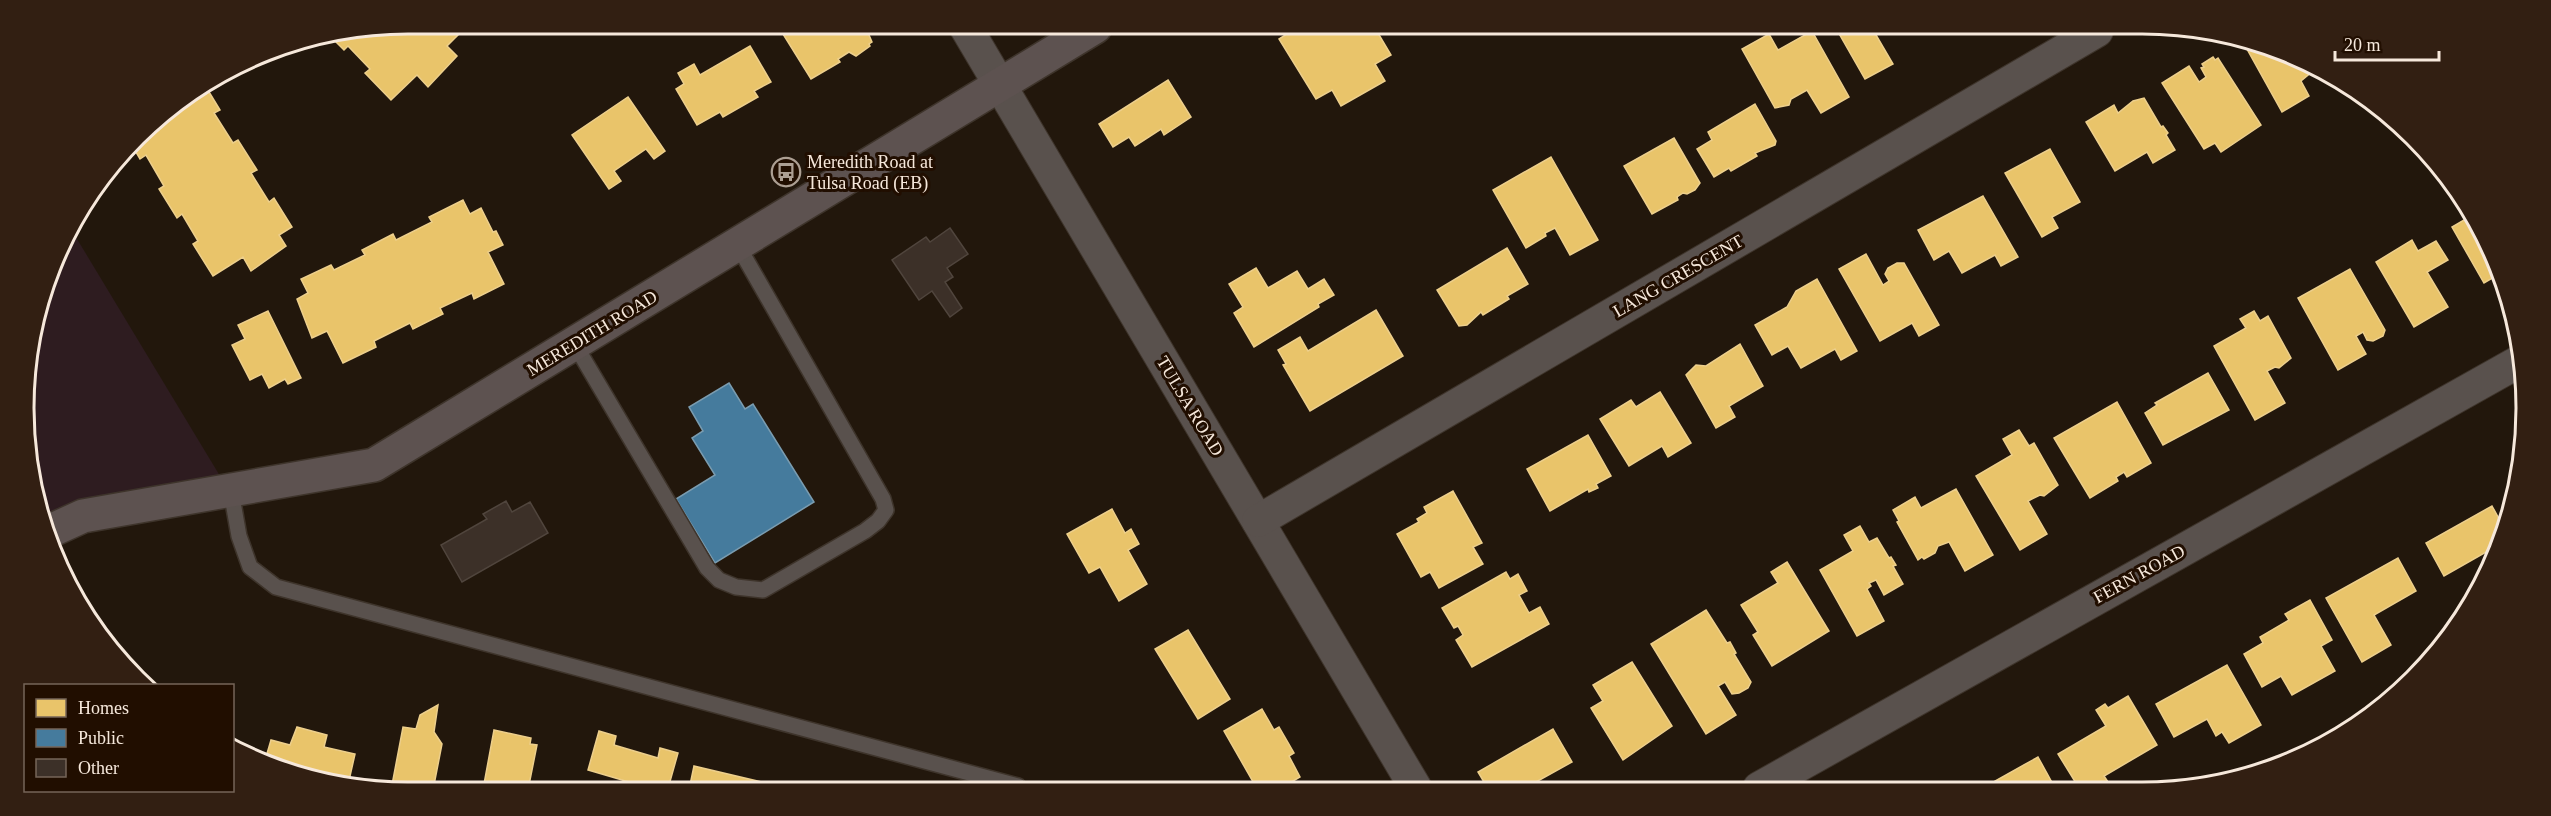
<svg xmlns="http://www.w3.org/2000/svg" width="2551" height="816" viewBox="0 0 2551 816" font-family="'Times New Roman',serif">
	<rect width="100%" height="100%" fill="#22170c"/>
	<!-- commercial -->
	<path fill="#2e1c20" d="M71,229L223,481L43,520L37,507L27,358L64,238Z"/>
	<!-- homes -->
	<g fill="#e9c46a" stroke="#edcf8c" stroke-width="1.5">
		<path d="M408,24H448L458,35L447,46L457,56L428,87L417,75L391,100L365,73L370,69L348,46L344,50L333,39Z"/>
		<path d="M778,26H865L872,42L869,44L870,46L856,56L849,52L838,59L840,62L811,79Z"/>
		<path d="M1296,28H1375L1391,55L1375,64L1385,81L1341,106L1332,90L1316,99L1279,39Z"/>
		<path d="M1837,30H1885L1876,35L1893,64L1865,79Z"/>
		<path d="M1812,31L1849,97L1821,113L1807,90L1791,99L1789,105L1775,108L1742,49L1769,34L1778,50Z"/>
		<path d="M750,46L771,82L754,91L758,97L723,117L720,112L697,125L676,89L684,84L678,73L694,64L700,75Z"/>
		<path d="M2253,46L2313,71L2301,81L2309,96L2282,112L2247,49Z"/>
		<path d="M2213,57L2215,60L2218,58L2261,125L2221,152L2215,143L2204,149L2162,83L2189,66L2199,82L2206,77L2201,68L2204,67L2202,64Z"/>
		<path d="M1168,80L1191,117L1164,135L1161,129L1135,146L1129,137L1113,147L1099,124Z"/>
		<path d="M206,87L220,110L214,113L233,143L238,140L257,170L251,173L269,202L274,198L292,227L279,235L286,246L251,271L243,257L213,276L193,244L198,241L182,214L177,218L159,189L164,186L146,155L140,159L133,147L155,120Z"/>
		<path d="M628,97L665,151L654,159L646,149L614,171L621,181L609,189L572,135Z"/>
		<path d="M2144,98L2161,127L2163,126L2168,133L2166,135L2175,150L2153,163L2147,152L2115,171L2086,122L2114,105L2118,113L2133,101Z"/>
		<path d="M1755,104L1776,141L1775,145L1755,153L1757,156L1731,171L1729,168L1714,177L1697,149L1712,140L1708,132Z"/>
		<path d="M1674,138L1700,183L1695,190L1687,194L1683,193L1677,197L1678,200L1652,214L1624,166Z"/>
		<path d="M2050,149L2080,202L2052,217L2058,228L2042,237L2005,173Z"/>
		<path d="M1551,157L1598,240L1570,255L1555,228L1545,233L1546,236L1526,248L1493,190Z"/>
		<path d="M1983,196L2018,257L2001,266L1995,255L1962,273L1949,251L1934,260L1918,230Z"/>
		<path d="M463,200L470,214L481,208L493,232L496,231L503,245L488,252L504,284L474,299L472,293L440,308L443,314L413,329L410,323L374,341L376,347L343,363L327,331L312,338L297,299L308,293L301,279L331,265L334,270L365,255L362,250L393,234L396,240L432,222L429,217Z"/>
		<path d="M2469,217L2496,276L2484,283L2452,227Z"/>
		<path d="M2412,240L2418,251L2436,241L2448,260L2427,272L2448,307L2414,327L2376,262Z"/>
		<path d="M1507,248L1528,284L1507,296L1509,299L1483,315L1481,312L1467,325L1459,326L1437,290Z"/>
		<path d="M1866,254L1883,285L1889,281L1885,274L1888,268L1897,263H1904L1939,325L1919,336L1912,323L1880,341L1839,269Z"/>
		<path d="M1256,268L1268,288L1297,271L1308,289L1324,279L1334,295L1318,304L1319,307L1254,347L1234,313L1243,307L1229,284Z"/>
		<path d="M2350,269L2385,330L2383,336L2373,341L2367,340L2363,332L2356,336L2366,354L2338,370L2298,298Z"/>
		<path d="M1817,279L1857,351L1841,360L1835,349L1801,368L1788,346L1772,355L1755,325L1787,307L1796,291Z"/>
		<path d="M1376,310L1403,356L1310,411L1283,365L1286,364L1278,350L1300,337L1308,351Z"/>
		<path d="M268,311L301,378L288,384L285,379L269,388L262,374L250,380L232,345L245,339L238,325Z"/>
		<path d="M2254,311L2260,321L2268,316L2291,358L2279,368L2275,367L2267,371L2285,403L2255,420L2214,346L2246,328L2240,319Z"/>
		<path d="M1740,344L1763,386L1729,406L1735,417L1716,428L1686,375L1696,365L1706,366Z"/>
		<path d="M2208,373L2229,410L2163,445L2145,413L2157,405L2155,403Z"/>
		<path d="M1660,392L1691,443L1668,457L1662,446L1629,466L1600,419L1631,400L1636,407Z"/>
		<path d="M2117,402L2151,463L2127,477L2124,472L2116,477L2118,481L2090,498L2054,438Z"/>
		<path d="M2019,430L2029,446L2034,443L2058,485L2044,496L2040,495L2028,501L2047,534L2020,550L1976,476L2012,455L2003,439Z"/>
		<path d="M1588,435L1611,476L1596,484L1598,488L1589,492L1588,489L1550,511L1527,469Z"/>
		<path d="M1956,489L1993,555L1965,571L1949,542L1938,546L1935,553L1924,559L1922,557L1918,560L1897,522L1899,521L1893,510L1915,497L1921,508Z"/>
		<path d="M1453,491L1482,543L1473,547L1483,564L1439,588L1430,572L1421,577L1397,534L1419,522L1417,519L1427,513L1424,507Z"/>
		<path d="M2492,506L2503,526L2495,547L2444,576L2426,543Z"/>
		<path d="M1112,509L1125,533L1131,529L1139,544L1128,550L1147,584L1119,601L1100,567L1089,573L1067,534Z"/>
		<path d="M1860,526L1869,542L1877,538L1889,558L1891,557L1896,565L1893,566L1903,584L1884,595L1876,580L1869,583L1871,586L1867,589L1884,621L1857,636L1820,570L1853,551L1844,535Z"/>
		<path d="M2398,558L2416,591L2374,615L2391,645L2362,662L2326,598Z"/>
		<path d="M1787,562L1829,631L1772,666L1753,635L1758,632L1741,605L1778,583L1771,572Z"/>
		<path d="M1506,572L1510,579L1518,574L1527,591L1519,595L1529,613L1540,607L1549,624L1472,667L1456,640L1463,635L1458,626L1454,628L1442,608Z"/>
		<path d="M2310,600L2332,640L2321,646L2335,671L2292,695L2281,676L2262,687L2244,654L2263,643L2260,637L2289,620L2285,614Z"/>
		<path d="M1706,610L1727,643L1730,642L1736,653L1734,654L1751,682L1748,688L1739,693L1732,694L1725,682L1718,686L1736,715L1706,734L1651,644Z"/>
		<path d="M1188,630L1230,699L1198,719L1155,649Z"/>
		<path d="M1632,662L1672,726L1623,760L1591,708L1603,701L1593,685Z"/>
		<path d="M2227,665L2261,725L2229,743L2222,732L2216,736L2207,719L2174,737L2156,704Z"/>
		<path d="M2128,696L2157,745L2104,776L2112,788H2079L2058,754L2106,726L2096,710L2105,704L2108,708Z"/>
		<path d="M438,705L434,732L442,744L434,785H392L403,727L416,729L420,715Z"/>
		<path d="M1262,709L1274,730L1279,727L1294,753L1289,756L1300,777L1283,787H1256L1224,731Z"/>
		<path d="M297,727L327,735L324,747L355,754L348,785H333L266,757L271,740L290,745Z"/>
		<path d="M1553,729L1572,762L1527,787H1487L1478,772Z"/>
		<path d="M494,730L531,738L530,744L537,745L529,785L484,784Z"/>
		<path d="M599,731L616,736L614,745L658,758L660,748L678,753L669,785H639L588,770Z"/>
		<path d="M2038,757L2055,788H1990L1988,785Z"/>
		<path d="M694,766L774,785L773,786L690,785Z"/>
	</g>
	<!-- public -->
	<path fill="#457b9d" stroke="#7a9cb0" stroke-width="1.5" d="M729,383L745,409L753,404L814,502L715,563L676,499L715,475L692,438L703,431L689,407Z"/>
	<!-- building -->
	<g fill="#3c3028" stroke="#50453d" stroke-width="1.5">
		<path d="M950,228L968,254L947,268L953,277L945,282L962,308L950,317L932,291L919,300L892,260L926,237L930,242Z"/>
		<path d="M506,501L512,512L530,502L548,533L462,582L441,545L487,519L483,514Z"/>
	</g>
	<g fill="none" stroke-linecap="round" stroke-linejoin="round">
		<!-- lane casing -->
		<g stroke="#3e342b" stroke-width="18">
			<g id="lane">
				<path d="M574,343L707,568L719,580L736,587L763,590L865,531L878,521L886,510L883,499L737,244"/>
				<path d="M231,491L239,536L250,567L276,587L1018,786"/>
			</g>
		</g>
		<!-- street casing -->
		<g stroke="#3e342b" stroke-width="34">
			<g id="street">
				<path d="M965,26L1415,787"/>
				<path d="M1258,521L2097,31"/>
				<path d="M1759,788L2520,361"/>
			</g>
		</g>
		<!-- secondary casing -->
		<g stroke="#3e342b" stroke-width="36">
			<path id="secondary" d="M48,532L83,516L374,465L1095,27"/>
		</g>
		<!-- lane -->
		<use href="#lane" stroke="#59514d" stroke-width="15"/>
		<!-- street -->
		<use href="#street" stroke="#59514d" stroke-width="32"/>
		<!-- secondary -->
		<use href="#secondary" stroke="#5d5250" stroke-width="33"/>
	</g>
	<!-- icons -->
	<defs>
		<g id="bus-ring" transform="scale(1.5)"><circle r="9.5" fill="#210e00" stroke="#ac9f93" stroke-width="1.5"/><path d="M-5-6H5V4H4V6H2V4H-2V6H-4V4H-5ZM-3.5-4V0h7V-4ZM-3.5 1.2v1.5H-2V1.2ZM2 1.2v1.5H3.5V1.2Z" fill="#ac9f93"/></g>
	</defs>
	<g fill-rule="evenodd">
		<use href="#bus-ring" x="786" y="172"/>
	</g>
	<g text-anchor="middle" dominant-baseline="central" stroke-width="6" stroke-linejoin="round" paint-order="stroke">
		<!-- poi labels -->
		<g font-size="18" fill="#f6e8db" stroke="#210e00" text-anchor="start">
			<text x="807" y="162">Meredith Road at<tspan x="807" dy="21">Tulsa Road (EB)</tspan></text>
		</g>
		<!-- street labels -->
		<g font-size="18" fill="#f6e8db" stroke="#210e00">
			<text transform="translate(1678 276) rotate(-30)">LANG CRESCENT</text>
			<text transform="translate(592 333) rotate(-31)">MEREDITH ROAD</text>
			<text transform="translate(1190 406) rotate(59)">TULSA ROAD</text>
			<text transform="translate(2139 574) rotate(-29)">FERN ROAD</text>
		</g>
	</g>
	<!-- crop -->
	<path d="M0 0H2551V816H0ZM408 34H2142A374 374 0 0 1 2516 408V408A374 374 0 0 1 2142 782H408A374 374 0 0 1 34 408V408A374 374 0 0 1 408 34Z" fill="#321f12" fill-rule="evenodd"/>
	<path fill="none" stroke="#f6e8db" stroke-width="3" d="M408 34H2142A374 374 0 0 1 2516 408V408A374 374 0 0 1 2142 782H408A374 374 0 0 1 34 408V408A374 374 0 0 1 408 34Z"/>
	<!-- legend -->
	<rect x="24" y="684" width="210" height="108" fill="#210e00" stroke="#766558" stroke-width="1.5"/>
	<rect x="36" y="699" width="30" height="18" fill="#e9c46a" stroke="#766558" stroke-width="1.5"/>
	<text x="78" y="714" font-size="18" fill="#f6e8db">Homes</text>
	<rect x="36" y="729" width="30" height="18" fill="#457b9d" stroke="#766558" stroke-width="1.5"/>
	<text x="78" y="744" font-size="18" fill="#f6e8db">Public</text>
	<rect x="36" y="759" width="30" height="18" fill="#3c3028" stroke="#766558" stroke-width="1.5"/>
	<text x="78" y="774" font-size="18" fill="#f6e8db">Other</text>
	<!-- scale -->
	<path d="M2335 51v9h104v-9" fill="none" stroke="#f6e8db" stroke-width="3"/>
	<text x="2344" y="51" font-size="18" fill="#f6e8db" stroke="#210e00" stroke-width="4.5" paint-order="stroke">20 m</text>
</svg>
